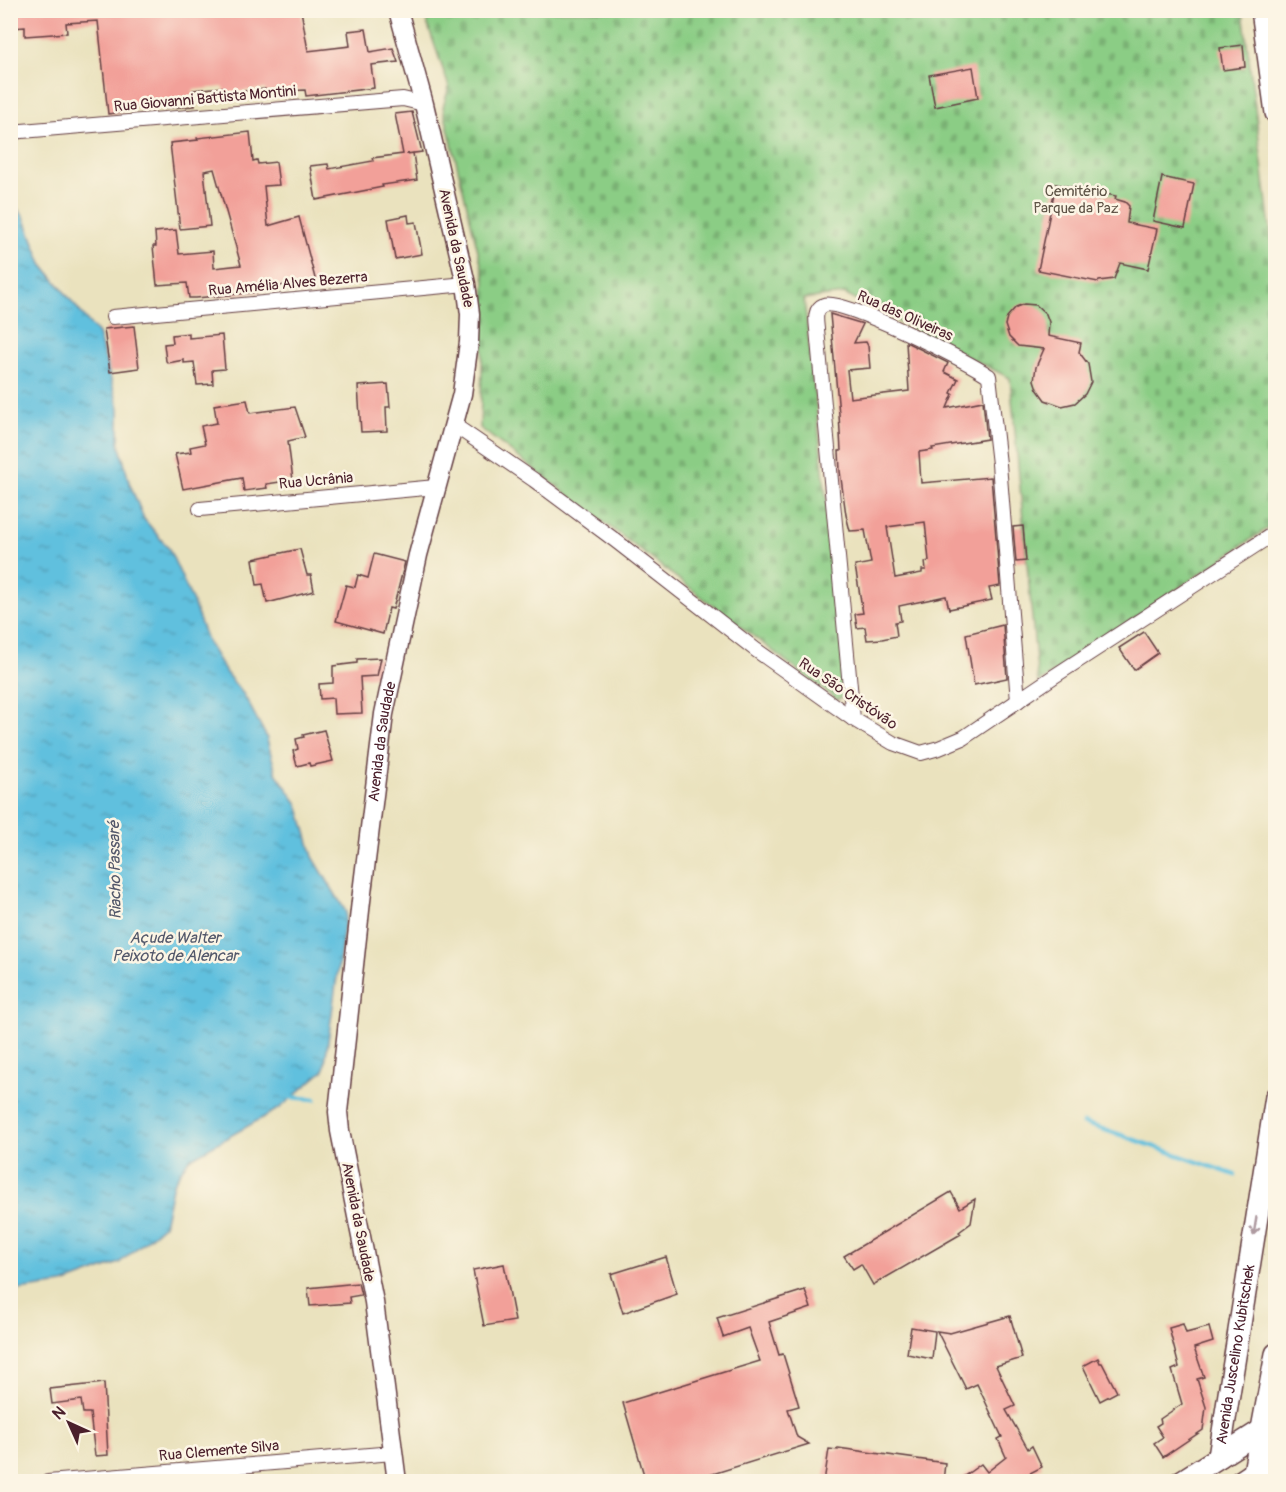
<svg xmlns="http://www.w3.org/2000/svg" width="1286" height="1492" viewBox="0 0 1286 1492" font-family="Pangolin,sans-serif">
	<defs>
		<pattern id="cemetery-stones" width="16" height="16" patternUnits="userSpaceOnUse" patternTransform="scale(1.5)"><rect width="16" height="16" fill="#8bcd85"/><path d="M2 7V4a2 2 0 0 1 4 0v3zM10 15v-3a2 2 0 0 1 4 0v3z" fill="#79b073"/></pattern>
		<pattern id="water-ripples" width="26" height="14" patternUnits="userSpaceOnUse" patternTransform="scale(1.5)"><rect width="26" height="14" fill="#60c0de"/><path d="M2 4q2-2 4 0t4 0M15 11q2-2 4 0t4 0" fill="none" stroke="#519bb4"/></pattern>
	</defs>
	<rect width="100%" height="100%" fill="#fcf5e5"/>
	<filter id="ink" filterUnits="userSpaceOnUse"><feTurbulence type="fractalNoise" baseFrequency=".0167" numOctaves="2"/><feDisplacementMap in="SourceGraphic" scale="12" xChannelSelector="R" yChannelSelector="G"/><feConvolveMatrix kernelMatrix="1 2 1 2 8 2 1 2 1" color-interpolation-filters="sRGB"/></filter>
	<filter id="wash" filterUnits="userSpaceOnUse"><feTurbulence type="fractalNoise" baseFrequency=".008" numOctaves="4" result="noise"/><feDisplacementMap in="SourceGraphic" scale="24" xChannelSelector="R" yChannelSelector="G"/><feGaussianBlur stdDeviation="1.35" result="paint"/><feColorMatrix in="noise" values="0 0 0 0 0 0 0 0 0 0 0 0 0 0 0 0 0 1.4 0 .05"/><feComposite in="paint" operator="in"/></filter>
	<g filter="url(#wash)">
		<rect width="100%" height="100%" fill="#eae2be"/>
		<!-- cemetery -->
		<path fill="url(#cemetery-stones)" stroke="#6a7658" stroke-width="1.5" d="M423,11H1243L1275,268V523L1038,683L1010,378L844,294L804,299L848,694L837,700L480,428L485,280L443,107L449,87Z"/>
		<!-- water -->
		<path fill="url(#water-ripples)" stroke="#557084" stroke-width="1.5" d="M10,200L24,217L42,264L98,334L119,408V443L129,482L144,519L169,549L192,600L208,643L226,673L244,695L266,736L276,773L298,804L313,857L346,912L324,1070L280,1108L189,1159L173,1183L164,1225L119,1263L63,1284L11,1291Z"/>
		<g fill="none" stroke-linecap="round" stroke-linejoin="round">
			<!-- stream -->
			<g stroke="#60c0de" stroke-width="4.5">
				<path d="M288,1097L315,1099"/>
				<path d="M1083,1123L1121,1135L1235,1175"/>
			</g>
		</g>
		<g id="blocks">
			<!-- building -->
			<g fill="#f2a099" fill-rule="evenodd">
				<path d="M10,10H301L308,51L350,46L348,31L366,29L370,52L393,48L398,62L371,65L374,88L306,96L305,90L265,92V89L224,93L223,87L193,90L195,106L166,108V104L122,108V112L108,114L98,21L66,23L67,33L25,36V27L12,28Z"/>
				<path d="M1243,45L1245,67L1223,70L1220,48Z"/>
				<path d="M973,67L978,98L935,107L929,75Z"/>
				<path d="M412,112L422,152L406,154L413,153L417,180L382,185L383,187L316,200L310,166L328,164L329,169L373,161L372,158L403,154L395,114Z"/>
				<path d="M250,132L253,161L257,160L258,164L276,162L279,185L264,186L268,226L299,217L317,286L289,289L288,284L260,292L196,298H189L187,283L157,285L153,246H156L155,232L176,230L179,254L213,251L214,268L241,265L214,169L204,171L210,226L180,229L170,143L198,140L197,138Z"/>
				<path d="M1162,177L1194,184L1185,228L1153,221Z"/>
				<path d="M1056,184L1116,196L1115,199L1125,202L1129,206L1127,223L1157,229L1148,269L1120,263L1114,279L1099,281L1098,282L1038,270Z"/>
				<path d="M408,215L409,223L416,222L422,254L395,259L388,219Z"/>
				<path d="M1024,304L1036,305L1046,314L1049,322L1048,336L1081,343L1079,352L1088,364L1091,382L1085,394L1075,403L1062,406L1045,400L1037,389L1034,380L1036,367L1044,349L1018,346L1009,337L1005,325L1007,317L1016,307Z"/>
				<path d="M830,314L863,324L854,343L866,342L868,346L870,368L847,370L850,398L909,391L906,342L948,363L944,372L958,379L951,393L953,394L947,408L983,401L987,439L932,448L933,450L919,452L921,483L991,477L1000,586L989,588L992,600L949,609L946,596L899,606L901,621L895,622L897,636L882,639L867,640L865,627L857,628L855,614L863,613L855,566L871,563L865,530L850,531L846,515L840,471L839,451H841L839,414ZM925,522L929,561L925,562L926,570H922V573L895,578L887,527Z"/>
				<path d="M134,326L139,368L110,372L104,329Z"/>
				<path d="M189,333V338L222,335L225,369L212,370L213,384L197,385L194,362L184,363V360L168,363L166,361L164,344L173,343L172,335Z"/>
				<path d="M388,384L390,407H386L387,431L361,432L358,386Z"/>
				<path d="M247,400L250,413L295,407L305,437L288,441L293,480L266,484L267,488L244,491L242,478L183,489L175,454L191,452L190,447L205,444L201,426L217,423L214,405Z"/>
				<path d="M1023,526L1026,561L1016,562L1013,527Z"/>
				<path d="M300,549L307,575H311L314,591L267,603L263,584L257,585L253,559Z"/>
				<path d="M374,554L405,562L393,609L389,608L383,634L336,621L346,585L355,587L358,575L368,578Z"/>
				<path d="M1003,625L1007,678L974,685L966,634Z"/>
				<path d="M1144,632L1158,653L1134,670L1119,648Z"/>
				<path d="M381,658L377,676L360,677L362,713L334,714L333,698L320,699L319,684L333,683V666L357,663V659Z"/>
				<path d="M324,730L333,761L310,766L309,763L297,766L293,751L298,749L296,739L304,737L303,735Z"/>
				<path d="M951,1192L960,1208L975,1199L971,1223L959,1232L961,1234L873,1285L861,1264L853,1269L844,1256Z"/>
				<path d="M666,1257L677,1294L623,1313L611,1274Z"/>
				<path d="M504,1264L515,1321L484,1326L473,1270Z"/>
				<path d="M358,1283L361,1295L349,1297L350,1303L310,1306L308,1288Z"/>
				<path d="M805,1290L811,1308L769,1322L779,1355L783,1354L799,1406L788,1409L797,1437L809,1444L687,1482H646L623,1403L760,1361L748,1328L723,1337L717,1318Z"/>
				<path d="M1010,1316L1022,1358L996,1366L1015,1406L1006,1410L1028,1449L1032,1446L1042,1467L1030,1473L1035,1482H956L981,1464L987,1472L1006,1457L998,1439L1002,1437L977,1384L966,1389L937,1331L950,1333Z"/>
				<path d="M1183,1324L1186,1333L1209,1327L1213,1342L1194,1348L1204,1377L1197,1379L1206,1407L1203,1430L1163,1457L1154,1443L1163,1437L1156,1426L1161,1423L1160,1419L1182,1404L1172,1370L1179,1367L1169,1328Z"/>
				<path d="M911,1327L935,1331L932,1359L907,1354Z"/>
				<path d="M1098,1358L1100,1363H1102L1117,1392L1100,1401L1083,1366Z"/>
				<path d="M104,1383L108,1455L95,1456L90,1413H83L81,1400L52,1404L50,1389Z"/>
				<path d="M838,1448L945,1463L943,1482H824L829,1449L838,1450Z"/>
			</g>
		</g>
	</g>
	<g filter="url(#ink)">
		<use href="#blocks" fill-opacity="0" stroke="#623c41" stroke-width="1.5"/>
		<g fill="none" stroke-linecap="round" stroke-linejoin="round">
			<!-- street casing -->
			<g stroke="#623c41" stroke-width="16">
				<g id="street">
					<path d="M10,132L403,99L424,104"/>
					<path d="M113,317L466,284"/>
					<path d="M454,425L534,480L616,541L756,650L853,719L893,743L921,753L939,748L963,738L1053,677L1276,532"/>
					<path d="M200,509L436,487"/>
					<path d="M853,719L817,329C816,320 814,309 824,305C841,297 970,362 989,376L999,464L1018,701"/>
					<path d="M48,1482L393,1453"/>
				</g>
			</g>
			<!-- secondary casing -->
			<g stroke="#623c41" stroke-width="21">
				<g id="secondary">
					<path id="s1" d="M397,1482L374,1302L340,1131L338,1112L361,901L384,714L418,555L462,394L469,342L470,314L466,284L424,104L398,10"/>
				</g>
			</g>
			<!-- primary casing -->
			<g stroke="#623c41" stroke-width="24">
				<g id="primary">
					<path d="M1262,10L1276,113"/>
					<path id="s2" d="M1219,1457L1276,1097"/>
					<path d="M1254,1472L1276,1354"/>
					<path d="M1180,1482L1268,1426"/>
					<path d="M1240,1482L1276,1458"/>
				</g>
			</g>
			<!-- street -->
			<use href="#street" stroke="#fff" stroke-width="14"/>
			<!-- secondary -->
			<use href="#secondary" stroke="#fff" stroke-width="18"/>
			<!-- primary -->
			<use href="#primary" stroke="#fff" stroke-width="21"/>
		</g>
		<!-- one-way arrows -->
		<defs><path id="oneway-shaft" d="M-6 0H5M1.5-3L5.5 0L1.5 3" fill="none" stroke-width="1.6" stroke-linecap="round" stroke-linejoin="round" transform="scale(1.5)"/></defs>
		<use stroke="#ae9aa0" href="#oneway-shaft" transform="translate(1255 1226) rotate(99)"/>
	</g>
	<g text-anchor="middle" dominant-baseline="central" stroke-width="5" stroke-linejoin="round" paint-order="stroke">
		<!-- street labels -->
		<g font-size="15" fill="#4a1f2b" stroke="#fcf5e5">
			<text transform="translate(205 99) rotate(-5)">Rua Giovanni Battista Montini</text>
			<text transform="translate(456 248) rotate(78)">Avenida da Saudade</text>
			<text transform="translate(288 284) rotate(-5)">Rua Amélia Alves Bezerra</text>
			<text transform="translate(905 316) rotate(24)">Rua das Oliveiras</text>
			<text transform="translate(316 481) rotate(-5)">Rua Ucrânia</text>
			<text transform="translate(848 694) rotate(34)">Rua São Cristóvão</text>
			<text stroke="none"><textPath href="#s1" startOffset="748">Avenida da Saudade</textPath></text>
			<text transform="translate(358 1222) rotate(79)">Avenida da Saudade</text>
			<text stroke="none"><textPath href="#s2" startOffset="104">Avenida Juscelino Kubitschek</textPath></text>
			<text transform="translate(219 1451) rotate(-5)">Rua Clemente Silva</text>
		</g>
		<!-- park labels -->
		<g font-size="15" fill="#5e5346" stroke="#fcf5e5">
			<text x="1076" y="191">Cemitério<tspan x="1076" dy="17">Parque da Paz</tspan></text>
		</g>
		<!-- water labels -->
		<g font-size="16" font-style="italic" fill="#52576a" stroke="#fcf5e5">
			<text transform="translate(115 870) rotate(-91)">Riacho Passaré</text>
			<text x="175" y="938">Açude Walter<tspan x="175" dy="18">Peixoto de Alencar</tspan></text>
		</g>
	</g>
	<!-- margin -->
	<rect width="1286" height="1492" fill="none" stroke="#fcf5e5" stroke-width="36"/>
	<!-- north arrow -->
	<g transform="translate(69 1423) rotate(315)" stroke="#fcf5e5" stroke-width="4.5" paint-order="stroke">
	<path d="M0-4.5L10 22L0 15L-10 22Z" fill="#4a1f2b"/>
	<text y="-9" font-size="16" font-weight="bold" text-anchor="middle" fill="#4a1f2b">N</text>
	</g>
</svg>
